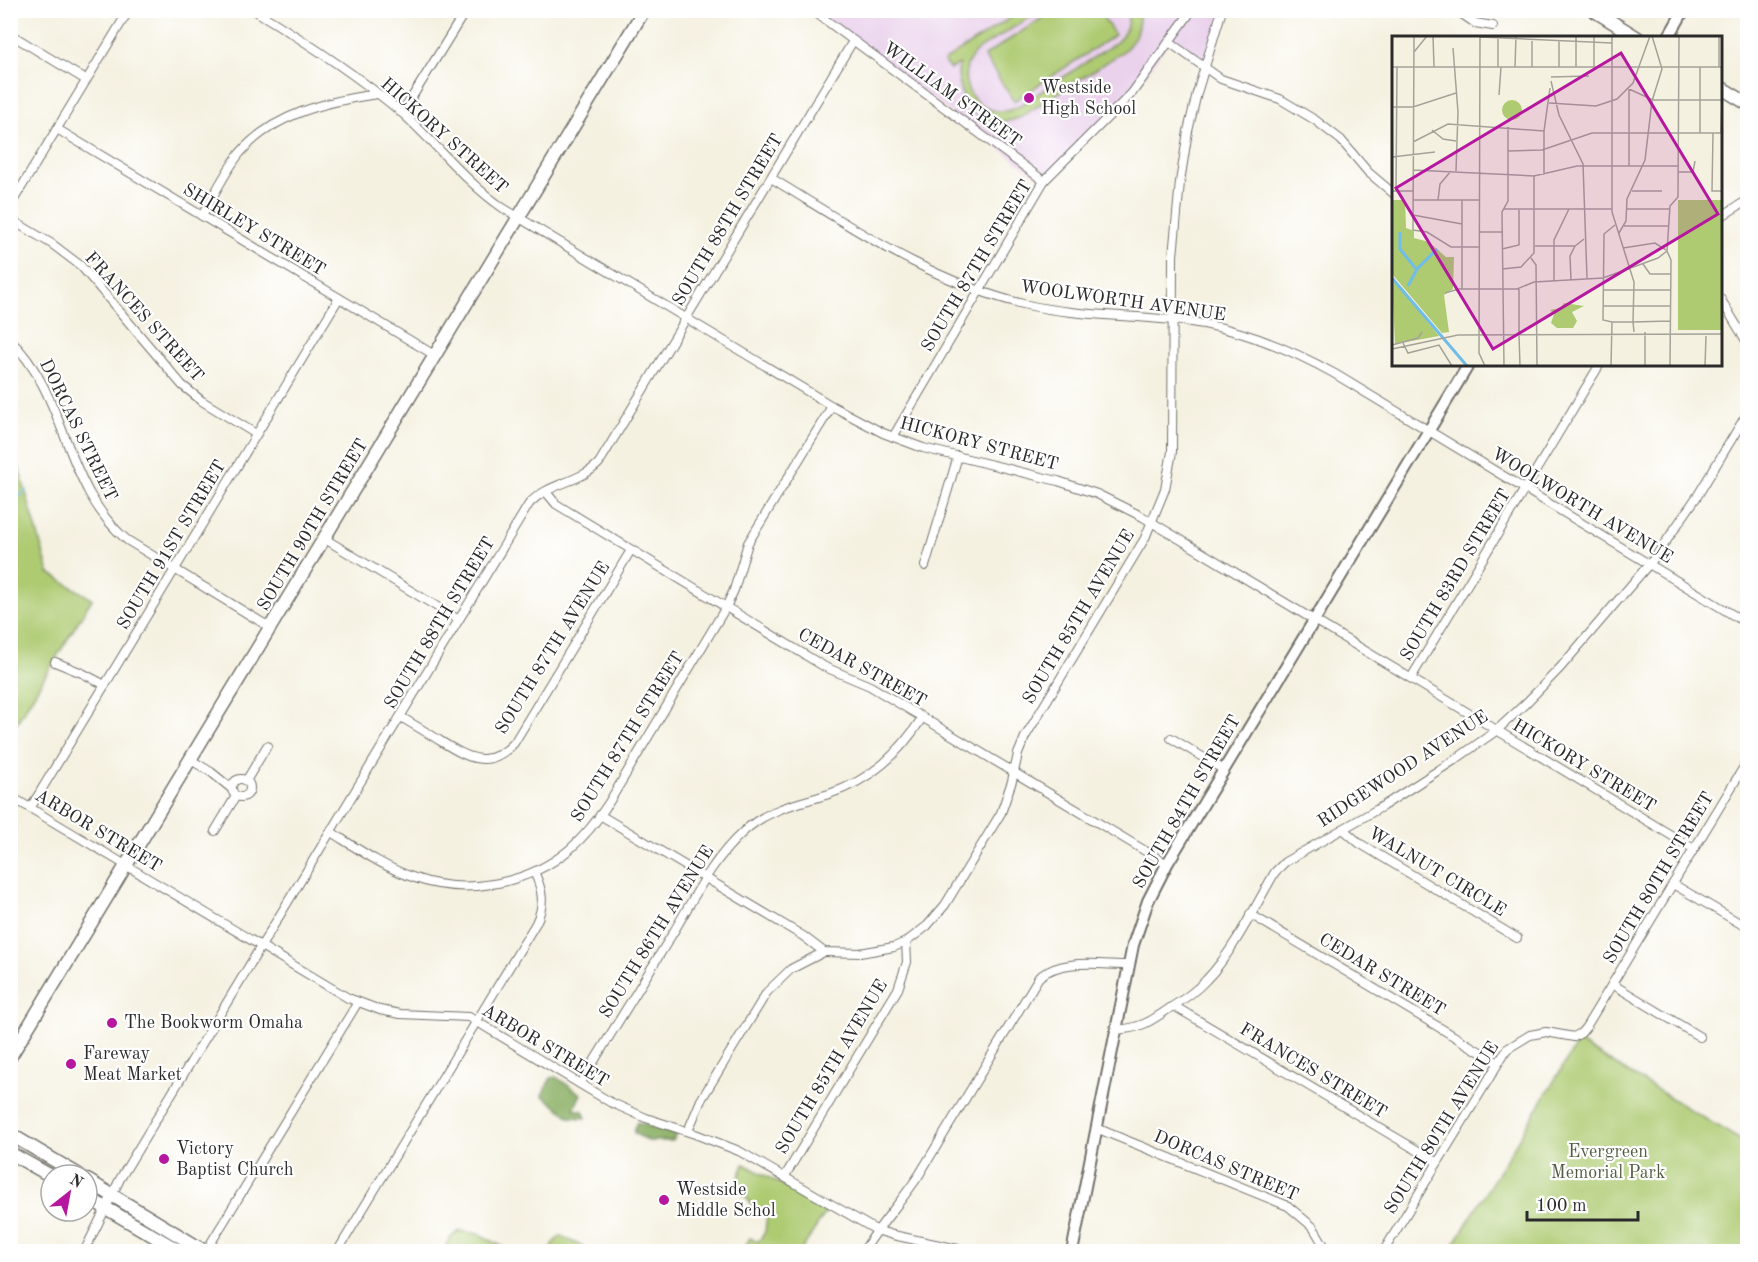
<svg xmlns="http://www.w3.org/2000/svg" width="1758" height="1262" viewBox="0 0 1758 1262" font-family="'Old Standard TT',serif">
	<rect width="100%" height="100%" fill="#fff"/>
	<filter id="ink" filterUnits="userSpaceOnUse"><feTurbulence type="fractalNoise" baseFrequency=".0167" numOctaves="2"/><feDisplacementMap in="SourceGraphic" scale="12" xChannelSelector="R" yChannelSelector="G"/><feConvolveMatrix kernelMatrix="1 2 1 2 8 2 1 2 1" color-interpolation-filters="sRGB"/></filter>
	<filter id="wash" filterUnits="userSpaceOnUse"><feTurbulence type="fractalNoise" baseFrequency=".008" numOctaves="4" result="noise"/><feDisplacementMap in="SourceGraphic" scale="24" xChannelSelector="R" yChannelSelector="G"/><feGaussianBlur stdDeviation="1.35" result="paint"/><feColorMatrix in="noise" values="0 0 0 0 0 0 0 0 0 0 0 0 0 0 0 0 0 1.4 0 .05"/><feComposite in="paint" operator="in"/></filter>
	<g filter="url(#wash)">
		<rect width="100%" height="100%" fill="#f5f1e1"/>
		<!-- built -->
		<path fill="#ead1ec" d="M812,11H1222L1204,67L1169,42L1140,83L1044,181Z"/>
		<!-- green -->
		<g fill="#aecb72" stroke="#6c7b4e" stroke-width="1.5">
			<path d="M1022,10L1040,11L979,49C947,76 977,124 1016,108L1114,44C1125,36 1129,24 1128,11H1139C1140,28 1134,43 1121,53L1021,117C983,134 953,102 959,64L950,69L944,61Z"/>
			<path d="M1053,11H1099L1115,35L1014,101L984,56Z"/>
			<path d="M10,437L49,573L92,599L11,732Z"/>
			<path d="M1578,1042L1747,1144V1251H1450Z"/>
			<path d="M744,1164L788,1188L796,1190L827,1210L801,1251H757L746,1245L750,1238L758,1242L765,1232L767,1215L755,1208L736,1186Z"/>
			<path d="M460,1231L479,1234L510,1251H456L446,1246C448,1239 454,1234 460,1231Z"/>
			<path d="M561,1236L591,1251H549L554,1242Z"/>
		</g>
		<!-- forest -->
		<g fill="#8aaf64" stroke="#5a6d48" stroke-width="1.5">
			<path d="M556,1077L581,1094L574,1109L583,1111L586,1118L570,1117L542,1095L551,1078Z"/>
			<path d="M637,1122L676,1134L673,1141H648L634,1133Z"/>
		</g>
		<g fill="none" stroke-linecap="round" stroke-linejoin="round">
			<!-- stream -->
			<path stroke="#70bdea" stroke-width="2" d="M10,497L17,498L27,490"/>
		</g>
	</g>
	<g filter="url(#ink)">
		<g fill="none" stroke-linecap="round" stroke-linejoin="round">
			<!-- street casing -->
			<g stroke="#72706b" stroke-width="10">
				<g id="street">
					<path d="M254,10C305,41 356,74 402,113C437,144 464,181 503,208L832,406L883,433L923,448L1058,481L1097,494L1143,517L1694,849"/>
					<path d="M812,10L1044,181"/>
					<path d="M1456,10L1475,23L1493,26"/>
					<path d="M10,34L86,80"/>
					<path d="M1169,42L1221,79L1280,99L1315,120L1341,140L1368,172L1394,194"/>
					<path d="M400,112L409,102L466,10"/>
					<path d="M57,129L436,356"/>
					<path d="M771,178C852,227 929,281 1023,304C1082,318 1144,314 1204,324C1251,333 1294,351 1335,374L1748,624"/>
					<path d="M10,206L129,10"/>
					<path d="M202,216C214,195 225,172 240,153C273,114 328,101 377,94"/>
					<path d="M1720,217L1748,200"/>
					<path d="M10,219L52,244L81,266L182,385L202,401L256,434"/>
					<path d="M1720,298L1748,344"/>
					<path d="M10,340C68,395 63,487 127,540L271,628"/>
					<path d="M893,437L1044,181L1132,93L1192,10"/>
					<path d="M546,492L556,504L825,667L870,686L1167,864"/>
					<path d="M325,539L459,620"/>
					<path d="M925,566L958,456"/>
					<path d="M55,662L82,673L105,685"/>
					<path d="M1411,678L1600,364"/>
					<path d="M401,717C414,725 428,733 442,742C468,758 489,770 514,743L631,550"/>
					<path d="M1171,738L1224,770"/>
					<path d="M191,760L211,772L232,789"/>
					<circle cx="241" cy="788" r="9"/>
					<path d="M246,781L267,746"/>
					<path d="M10,796L348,998L380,1010L400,1014L469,1017L610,1102L646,1118L695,1134L739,1151L876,1230L893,1235L972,1252"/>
					<path d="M31,807L339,298"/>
					<path d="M600,815L803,936L824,952L860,953L894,947L906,942L927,926L945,905L1001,813L1012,781L1018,754L1025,737L1145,538L1165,489L1172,452L1173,256L1180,182L1188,131L1197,93L1222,10"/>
					<path d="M1343,829L1359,843L1517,938"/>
					<path d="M215,831L236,796"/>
					<path d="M331,832C358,849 385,868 415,878C466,896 529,884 570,849C585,836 597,821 608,804L726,607L734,590L748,543L832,406"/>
					<path d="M1673,884L1748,928"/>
					<path d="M1250,914L1497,1062"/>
					<path d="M1612,984L1700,1037"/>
					<path d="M1174,1006L1437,1162"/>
					<path d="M1116,1030C1141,1028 1150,1022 1170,1008C1183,1000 1196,991 1206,980C1232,954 1256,905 1275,872L1285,862L1383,806L1456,759L1496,731L1526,703L1560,668L1656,556L1698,495L1748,412"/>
					<path d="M580,1084C611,1034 642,983 673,933C694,898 712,860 743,832C769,808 797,804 829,794C871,780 899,754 922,718"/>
					<path d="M1096,1128L1288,1206L1313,1227L1328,1252"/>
					<path d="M688,1131L701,1100L767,992L791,969L824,952"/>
					<path d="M785,1176L898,989L907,962L906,942"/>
					<path d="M206,1251L358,1002"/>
					<path d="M84,1252L120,1179L529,504C547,483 580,483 599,463L853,41"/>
					<path d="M337,1252L536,923C545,904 543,890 534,872"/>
					<path d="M863,1252C880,1224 902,1201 919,1175L1039,977C1063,958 1099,965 1129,965"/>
					<path d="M1383,1252L1507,1049L1530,1035L1546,1032L1574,1037L1581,1033L1586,1027L1748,760"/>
				</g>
			</g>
			<!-- secondary casing -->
			<g stroke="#72706b" stroke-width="14">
				<g id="secondary">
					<path d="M1668,38L1684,10"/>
					<path d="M1072,1252L1133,945L1148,901L1167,864L1469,364"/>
				</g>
			</g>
			<!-- primary casing -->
			<g stroke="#72706b" stroke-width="15">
				<g id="primary">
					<path d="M1593,10L1638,38"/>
					<path d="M1720,87L1748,104"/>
					<path d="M10,1057L644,10"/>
					<path d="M10,1134L79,1175"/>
					<path d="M10,1153L51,1176"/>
					<path d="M87,1180L206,1252"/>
					<path d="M87,1197L181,1252"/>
				</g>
			</g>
			<!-- street -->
			<use href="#street" stroke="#fff" stroke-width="8"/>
			<!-- secondary -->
			<use href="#secondary" stroke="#fff" stroke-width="10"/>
			<!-- primary -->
			<use href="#primary" stroke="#fff" stroke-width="12"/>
		</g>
	</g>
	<!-- markers -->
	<g fill="#b5179e" stroke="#fff" stroke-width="2">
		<circle cx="1029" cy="98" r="6"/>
		<circle cx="112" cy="1023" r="6"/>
		<circle cx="71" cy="1064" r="6"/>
		<circle cx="164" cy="1159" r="6"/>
		<circle cx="664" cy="1200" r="6"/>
	</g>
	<g text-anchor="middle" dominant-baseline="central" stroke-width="4.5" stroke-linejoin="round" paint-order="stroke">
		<!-- poi labels -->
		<g font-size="18" fill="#2b2b2b" stroke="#fff" text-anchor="start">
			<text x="1041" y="88">Westside<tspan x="1041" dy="21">High School</tspan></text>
			<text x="124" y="1023">The Bookworm Omaha</text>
			<text x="83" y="1054">Fareway<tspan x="83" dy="21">Meat Market</tspan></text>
			<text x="176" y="1149">Victory<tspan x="176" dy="21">Baptist Church</tspan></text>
			<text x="676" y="1190">Westside<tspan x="676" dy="21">Middle Schol</tspan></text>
		</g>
		<!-- street labels -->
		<g font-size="18" fill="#2b2b2b" stroke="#fff">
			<text transform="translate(952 95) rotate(36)">WILLIAM STREET</text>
			<text transform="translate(444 136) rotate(42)">HICKORY STREET</text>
			<text transform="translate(728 220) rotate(-59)">SOUTH 88TH STREET</text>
			<text transform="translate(254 230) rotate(31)">SHIRLEY STREET</text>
			<text transform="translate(977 266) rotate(-59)">SOUTH 87TH STREET</text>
			<text transform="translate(1123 301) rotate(8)">WOOLWORTH AVENUE</text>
			<text transform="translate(144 317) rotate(48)">FRANCES STREET</text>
			<text transform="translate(78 430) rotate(64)">DORCAS STREET</text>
			<text transform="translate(979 444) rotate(15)">HICKORY STREET</text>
			<text transform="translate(1582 506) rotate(31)">WOOLWORTH AVENUE</text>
			<text transform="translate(313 525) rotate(-59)">SOUTH 90TH STREET</text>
			<text transform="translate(172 545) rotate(-59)">SOUTH 91ST STREET</text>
			<text transform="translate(1456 575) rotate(-59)">SOUTH 83RD STREET</text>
			<text transform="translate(1079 617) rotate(-59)">SOUTH 85TH AVENUE</text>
			<text transform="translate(440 623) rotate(-59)">SOUTH 88TH STREET</text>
			<text transform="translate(553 648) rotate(-58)">SOUTH 87TH AVENUE</text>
			<text transform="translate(862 668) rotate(29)">CEDAR STREET</text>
			<text transform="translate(628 737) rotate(-58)">SOUTH 87TH STREET</text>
			<text transform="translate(1584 766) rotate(31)">HICKORY STREET</text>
			<text transform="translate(1403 769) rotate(-33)">RIDGEWOOD AVENUE</text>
			<text transform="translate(1187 802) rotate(-60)">SOUTH 84TH STREET</text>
			<text transform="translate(98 831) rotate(31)">ARBOR STREET</text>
			<text transform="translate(1437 872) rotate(31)">WALNUT CIRCLE</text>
			<text transform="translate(1659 878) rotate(-59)">SOUTH 80TH STREET</text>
			<text transform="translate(657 932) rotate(-58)">SOUTH 86TH AVENUE</text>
			<text transform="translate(1382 975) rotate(31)">CEDAR STREET</text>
			<text transform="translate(545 1046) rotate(31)">ARBOR STREET</text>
			<text transform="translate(832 1067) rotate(-59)">SOUTH 85TH AVENUE</text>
			<text transform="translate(1313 1071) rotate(31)">FRANCES STREET</text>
			<text transform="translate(1442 1128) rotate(-58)">SOUTH 80TH AVENUE</text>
			<text transform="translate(1226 1166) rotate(23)">DORCAS STREET</text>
		</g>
		<!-- park labels -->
		<g font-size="18" fill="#525b40" stroke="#fff">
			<text x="1608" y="1152">Evergreen<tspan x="1608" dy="21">Memorial Park</tspan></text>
		</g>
	</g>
	<!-- overview -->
	<g transform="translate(1392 36)">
		<rect width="330" height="330" fill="#f5f1e1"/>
		<path d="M110 74a10 10 0 1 1 20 0a10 10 0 1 1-20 0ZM0,164H13L14,192L22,195V202L37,206L54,221H62L61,253L52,259L57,296L50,297L0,238ZM286,164H330V294H286ZM0,242L32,281L47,300L3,308ZM172,267L192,270L180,276L185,285L181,292H165L159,287L162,278L158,274L169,272Z" fill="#aecb72"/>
		<path fill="none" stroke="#70bdea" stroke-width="3" d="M8,196V213L24,233M0,242L75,330M16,250L25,233L45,213"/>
		<path fill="none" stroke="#a4a298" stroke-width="1.5" d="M22,0L21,194L35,196L59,211H87M41,0L42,31M88,0L87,317L93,330M184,0V31M202,0V31M327,0V31M88,1L220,7M167,5V31M61,12L66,76L64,135M22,16L35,0M0,31H330M106,31V1M123,31L124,0M140,31V5M159,41L197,40M159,45L167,79L191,128L195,242M107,59L109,31M157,67L204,70L225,63L241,47L258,0M0,71H21L64,57M40,94L51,103L64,105M308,97V31M321,97L320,155H330M329,97L330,64M21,106L56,88L152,95M116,115L150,114L200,97H330M0,121L43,116M237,130V53L261,64H330M21,134L142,140L185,130H286M286,136H301L303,125M152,139V95L158,52M0,155H21M4,155L5,31M240,155H270M21,164H87M46,164L48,148L59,135M112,173H220M234,173H277M21,179L70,188M232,190H277M87,196H110M227,197L234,185L235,163L253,124L260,65L270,33L260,0M143,210H183L192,203M231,212L263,207L274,214M110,213L127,209V174M139,222L144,229L145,330M251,228L258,238H279M110,233L129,231L142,217V140M179,244L178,220L183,210M162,246V204L177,173M70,253V164M211,254H278M53,257L67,253H125L142,246L211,242L266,222L275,215M211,270H278M220,286L211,284L212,198L223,189M127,296V253M242,296L241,286L278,285M253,296V330M127,299L128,330M11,307L16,317L47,309L60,330M0,309L26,302L30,296M0,313L66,299L330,298M112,330L110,176L116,165V91M219,330L220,286H241L242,246L220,176V0M278,330L279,224L275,215L278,170L286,161L287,0M313,330L314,300"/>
		<path fill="#b5179e" fill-opacity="0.15" stroke="#b5179e" stroke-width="3" d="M229,17L326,178L101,313L4,152Z"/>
		<rect width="330" height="330" fill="none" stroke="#2b2b2b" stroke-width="3"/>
	</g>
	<!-- margin -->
	<rect width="1758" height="1262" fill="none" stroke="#fff" stroke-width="36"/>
	<!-- north arrow -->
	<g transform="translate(69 1193) rotate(31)"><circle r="28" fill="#ffffff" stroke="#aaaaaa" stroke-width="1.5"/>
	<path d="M0-4.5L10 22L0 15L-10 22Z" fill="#b5179e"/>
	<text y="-9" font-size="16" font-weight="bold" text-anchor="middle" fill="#2b2b2b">N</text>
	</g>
	<!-- scale -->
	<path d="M1527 1211v9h111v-9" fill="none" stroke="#2b2b2b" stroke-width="3"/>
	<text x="1536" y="1211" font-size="18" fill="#2b2b2b" stroke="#ffffff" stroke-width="4.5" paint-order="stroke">100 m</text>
</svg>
